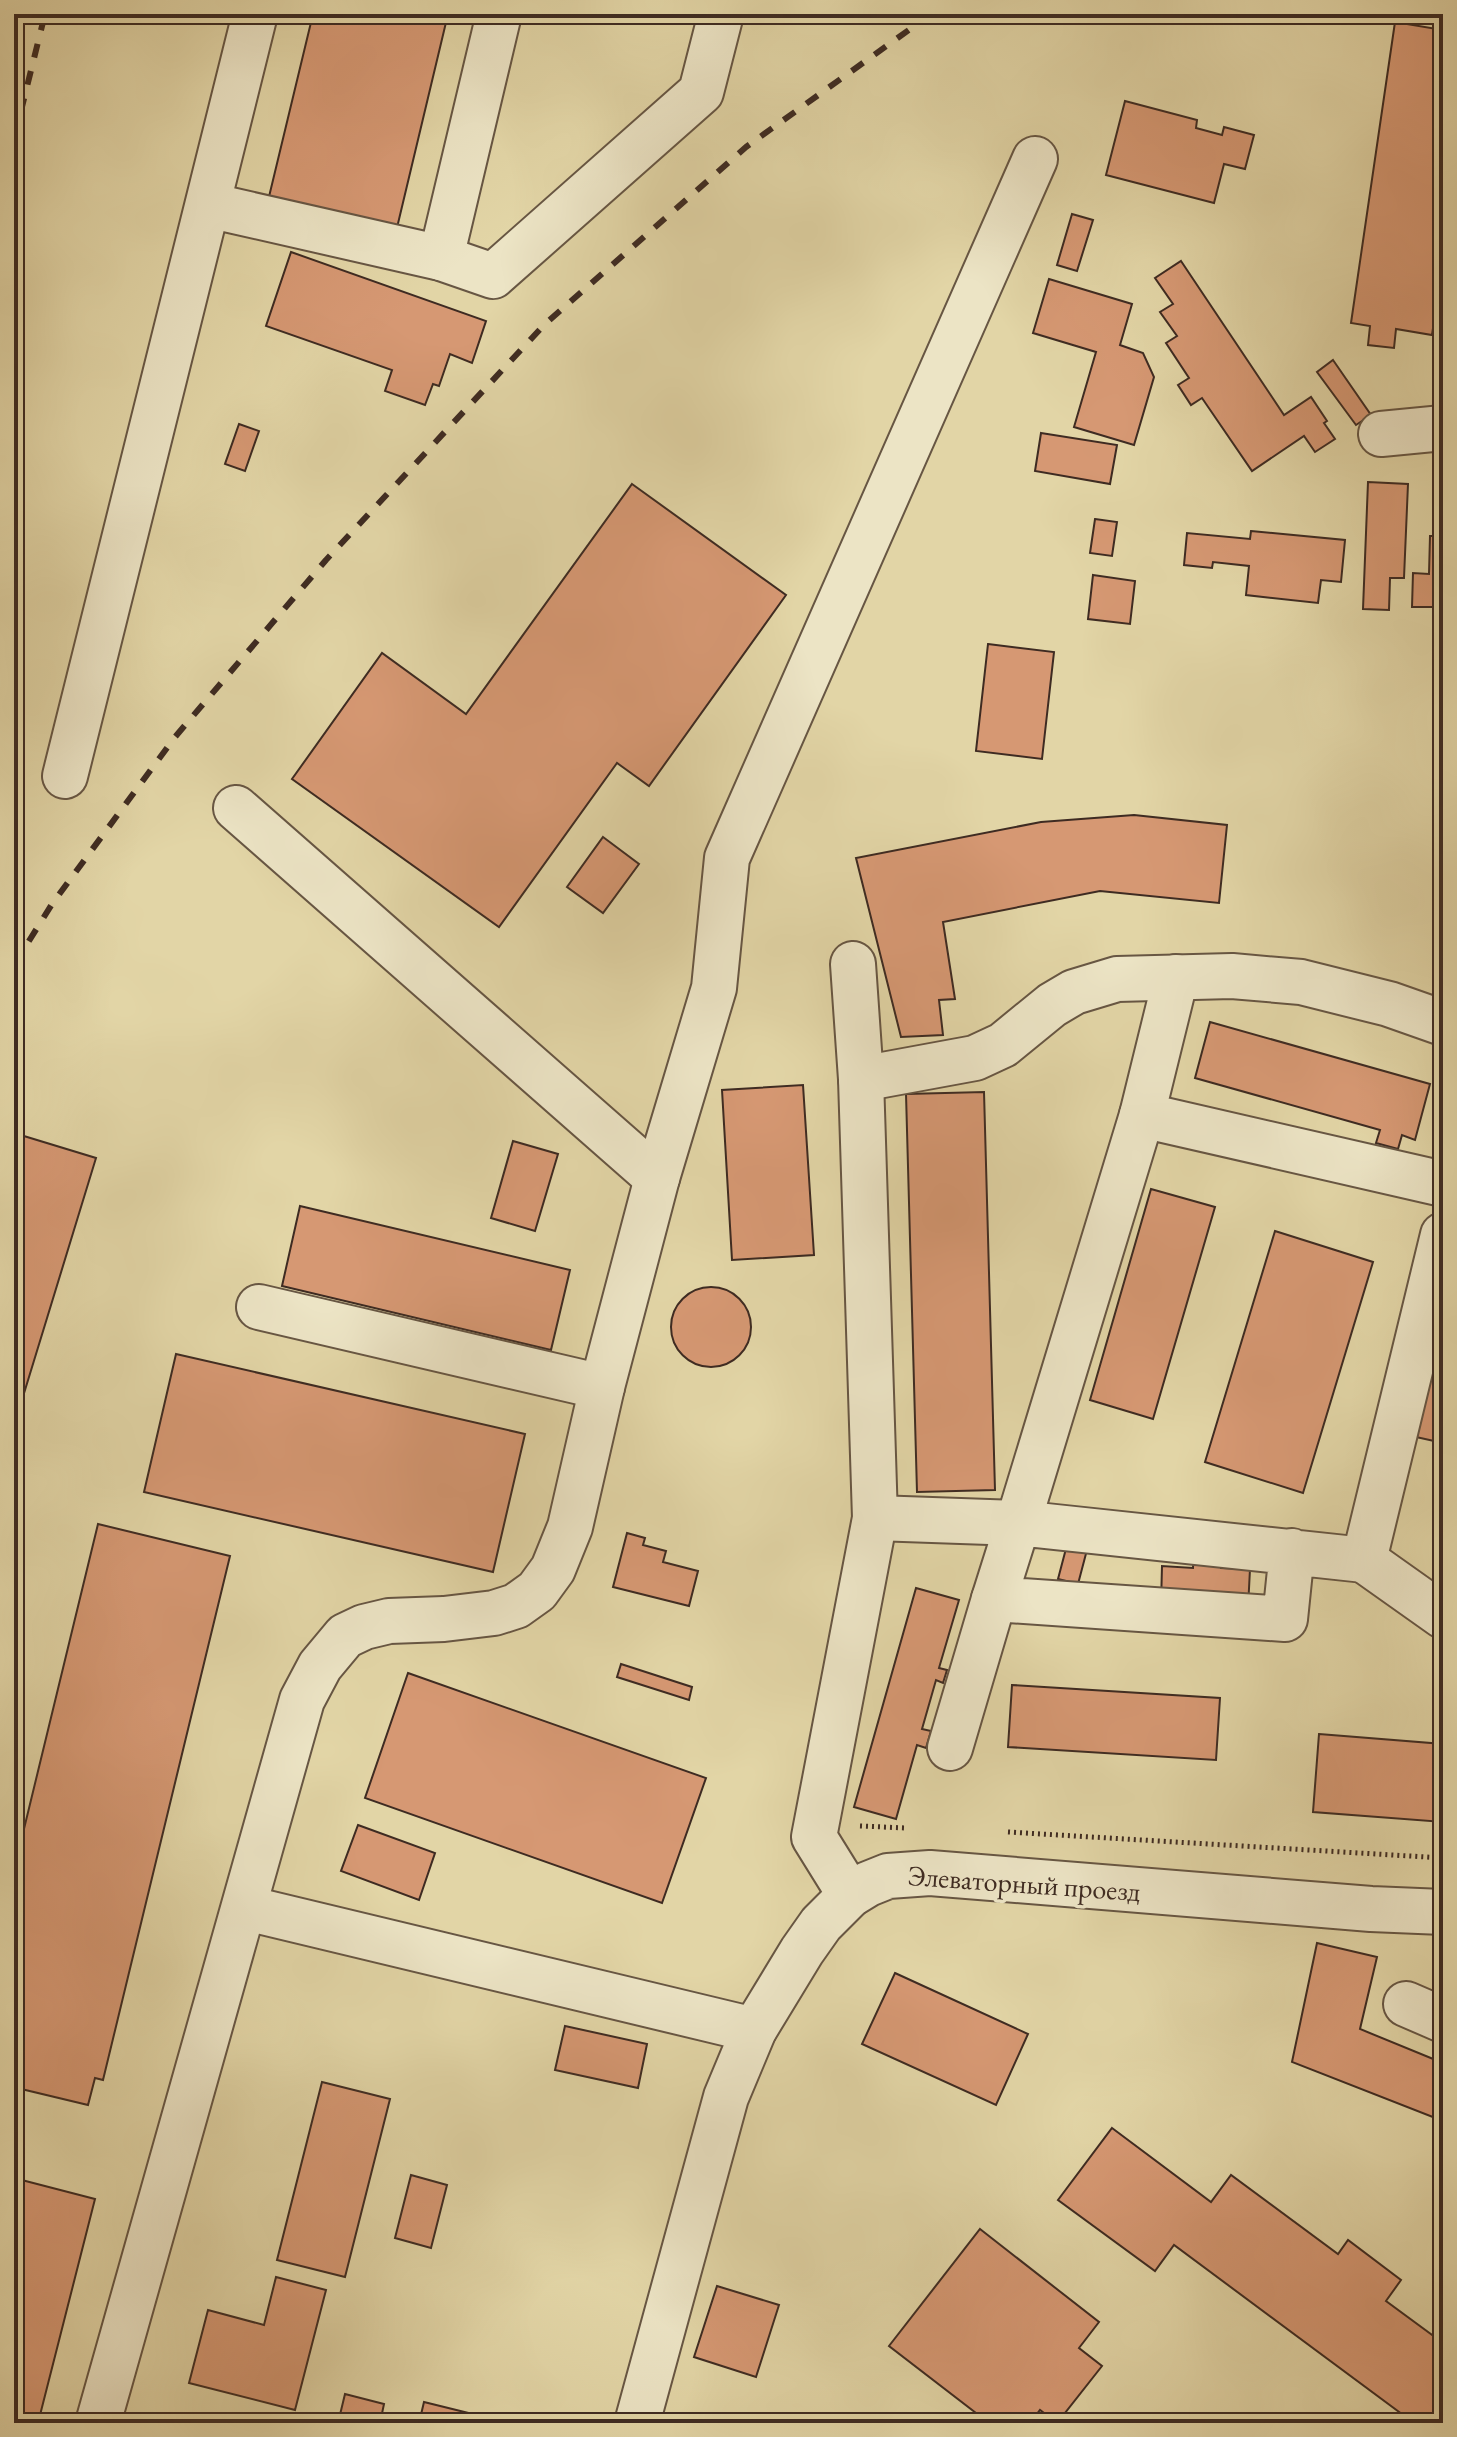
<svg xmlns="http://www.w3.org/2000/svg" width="1457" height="2437" viewBox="0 0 1457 2437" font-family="'EB Garamond',serif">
	<rect width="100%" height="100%" fill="#e2d5a6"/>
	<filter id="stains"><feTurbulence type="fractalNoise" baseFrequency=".0025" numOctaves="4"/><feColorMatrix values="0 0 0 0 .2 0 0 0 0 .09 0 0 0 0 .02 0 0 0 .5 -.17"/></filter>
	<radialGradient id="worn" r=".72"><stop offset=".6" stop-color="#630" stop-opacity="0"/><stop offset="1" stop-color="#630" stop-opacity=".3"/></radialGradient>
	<!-- building -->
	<g fill="#d69873" stroke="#3e2b22" stroke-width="2">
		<path d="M313,14H448L395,236L267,205Z"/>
		<path d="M1395,22L1443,30V261L1432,335L1396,329L1394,348L1368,345L1370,326L1351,323Z"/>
		<path d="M1125,101L1197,120L1196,128L1222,135L1224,127L1254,135L1245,169L1224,164L1214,203L1106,175Z"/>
		<path d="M1072,214L1093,220L1077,271L1057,265Z"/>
		<path d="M291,252L486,321L472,363L450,354L439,386L433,384L425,405L385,391L392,370L266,326Z"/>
		<path d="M1181,261L1284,415L1311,397L1327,421L1324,423L1335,439L1315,452L1304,436L1252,471L1202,398L1191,405L1178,385L1189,378L1166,343L1177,336L1160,312L1173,304L1155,278Z"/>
		<path d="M1049,279L1132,304L1120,345L1143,353L1154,377L1134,445L1074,427L1096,352L1033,333Z"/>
		<path d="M1333,360L1371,415L1356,425L1317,372Z"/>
		<path d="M239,424L259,431L245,471L225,464Z"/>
		<path d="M1041,433L1117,445L1110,484L1035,471Z"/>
		<path d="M1368,482L1408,484L1404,578H1390L1389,610L1363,609Z"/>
		<path d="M632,484L786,595L649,786L617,763L499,927L292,779L382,653L466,714Z"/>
		<path d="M1095,519L1117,522L1112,556L1090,553Z"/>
		<path d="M1251,531L1345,540L1341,582L1321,580L1318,603L1246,595L1249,566L1213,562L1212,568L1184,565L1187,533L1250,539Z"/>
		<path d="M1430,536H1443V603H1435V607H1412L1413,573L1429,574Z"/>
		<path d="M1093,575L1135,581L1130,624L1088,619Z"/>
		<path d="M988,644L1054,652L1042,759L976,751Z"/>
		<path d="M1134,815L1227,825L1219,903L1100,891L943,922L955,999L939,1000L943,1035L901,1037L856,858L1041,822Z"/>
		<path d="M603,837L639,864L603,913L567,887Z"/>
		<path d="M1210,1022L1430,1084L1415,1140L1402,1135L1398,1149L1376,1143L1380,1130L1195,1078Z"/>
		<path d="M803,1085L814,1255L732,1260L722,1090Z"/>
		<path d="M984,1092L995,1490L917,1492L906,1094Z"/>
		<path d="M14,1133L96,1158L14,1426Z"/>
		<path d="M513,1141L558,1154L535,1231L491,1218Z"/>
		<path d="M1151,1189L1215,1207L1153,1419L1090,1400Z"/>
		<path d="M300,1206L570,1270L551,1350L282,1286Z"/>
		<path d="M1275,1231L1373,1262L1303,1493L1205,1462Z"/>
		<circle cx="711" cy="1327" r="40"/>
		<path d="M1443,1320V1443L1416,1437Z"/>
		<path d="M176,1354L525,1434L493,1572L144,1492Z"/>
		<path d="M98,1524L230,1556L103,2080L95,2078L88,2105L17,2088L14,2097V1870Z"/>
		<path d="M627,1533L645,1538L643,1545L666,1551L663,1562L698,1571L689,1606L613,1587Z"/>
		<path d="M1068,1541L1088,1546L1078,1584L1058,1579Z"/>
		<path d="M1194,1553L1222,1554L1221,1568L1250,1569L1248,1608L1161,1605L1162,1566L1193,1568Z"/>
		<path d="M916,1588L959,1600L939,1668L947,1670L943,1683L936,1680L922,1729L931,1731L926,1748L917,1745L896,1819L854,1807Z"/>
		<path d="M621,1664L692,1687L689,1700L617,1677Z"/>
		<path d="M408,1673L706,1778L662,1903L365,1798Z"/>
		<path d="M1012,1685L1220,1698L1216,1760L1008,1747Z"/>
		<path d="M1319,1734L1443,1744V1822L1313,1812Z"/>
		<path d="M358,1825L435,1853L419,1900L341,1871Z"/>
		<path d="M1317,1943L1377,1957L1360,2029L1443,2063V2121L1292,2062Z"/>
		<path d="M895,1973L1028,2034L996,2105L862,2044Z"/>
		<path d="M565,2026L647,2044L638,2088L555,2070Z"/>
		<path d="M322,2082L390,2099L345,2277L277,2260Z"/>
		<path d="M1112,2128L1211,2202L1231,2175L1338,2254L1348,2240L1401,2280L1386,2301L1443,2343V2423H1414L1174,2245L1155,2271L1058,2200Z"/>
		<path d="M411,2175L447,2185L431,2248L395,2238Z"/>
		<path d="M14,2178L95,2199L38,2423H14Z"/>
		<path d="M980,2229L1099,2322L1079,2348L1102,2366L1057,2423L1040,2410L1030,2423H989L889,2346Z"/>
		<path d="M276,2277L326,2290L295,2410L189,2383L208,2310L264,2325Z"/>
		<path d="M717,2286L779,2305L756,2377L694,2357Z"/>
		<path d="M345,2394L384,2404L380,2423H338Z"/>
		<path d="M424,2402L509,2423H419Z"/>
	</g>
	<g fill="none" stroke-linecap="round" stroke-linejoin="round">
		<!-- minor casing -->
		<g stroke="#675643" stroke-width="48">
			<g id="minor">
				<path d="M208,205L441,258L493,276L701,92L721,14"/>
				<path d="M441,258L499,14"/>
				<path d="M1381,434L1443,428"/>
				<path d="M65,776L255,14"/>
				<path d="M236,808L657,1178"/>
				<path d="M1176,977L1142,1115L1443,1184"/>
				<path d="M861,1079L975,1058L1003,1045L1052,1005L1074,992L1117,979L1232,976L1301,982L1389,1004L1443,1023"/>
				<path d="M259,1307L602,1387"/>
				<path d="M875,1518L1018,1523L1142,1115"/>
				<path d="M1292,1551L1285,1619L994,1599L1018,1523L1364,1560L1443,1235"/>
				<path d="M1364,1560L1443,1616"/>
				<path d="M950,1748L994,1599"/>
				<path d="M850,1895L814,1837L875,1518L861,1079L853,964"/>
				<path d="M246,1908L754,2030"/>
				<path d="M1406,2004L1443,2020"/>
				<path d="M98,2423L302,1700L320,1666L345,1636L364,1627L389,1621L444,1619L494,1613L516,1606L537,1591L553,1569L570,1527L602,1387L657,1178L714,988L727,858L1035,159"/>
				<path d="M637,2423L726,2097L754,2030L802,1951L821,1924L850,1895L868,1884L888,1876L930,1873L1371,1909L1443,1912"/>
			</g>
		</g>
		<!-- path -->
		<g stroke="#3e2b22" stroke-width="5" stroke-dasharray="2 4" stroke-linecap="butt">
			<path d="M860,1826L906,1828"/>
			<path d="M1008,1832L1443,1858"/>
		</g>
		<!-- minor -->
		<use href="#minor" stroke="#ece4c5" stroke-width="44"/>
		<!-- rail -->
		<g stroke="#3e2b22" stroke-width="6" stroke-dasharray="14 14" stroke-linecap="butt">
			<path d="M14,25L17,14"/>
			<path d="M14,139L45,14"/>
			<path d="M14,965L52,904L175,737L326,560L545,324L746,147L931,14"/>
		</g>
	</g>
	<g text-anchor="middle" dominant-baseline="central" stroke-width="7" stroke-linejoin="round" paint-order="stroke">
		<!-- street labels -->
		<g font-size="28" fill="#3e2b22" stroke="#ece4c5">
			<text transform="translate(1024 1883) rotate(4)">Элеваторный проезд</text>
		</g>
	</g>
	<!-- margin -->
	<rect width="1457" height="2437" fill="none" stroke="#e2d5a6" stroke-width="48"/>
	<rect x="16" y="16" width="1425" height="2405" fill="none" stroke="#3e2b22" stroke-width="4"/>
	<rect x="24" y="24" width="1409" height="2389" fill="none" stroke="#3e2b22" stroke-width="2"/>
	<rect width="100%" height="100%" filter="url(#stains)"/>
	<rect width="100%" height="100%" fill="url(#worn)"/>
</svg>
